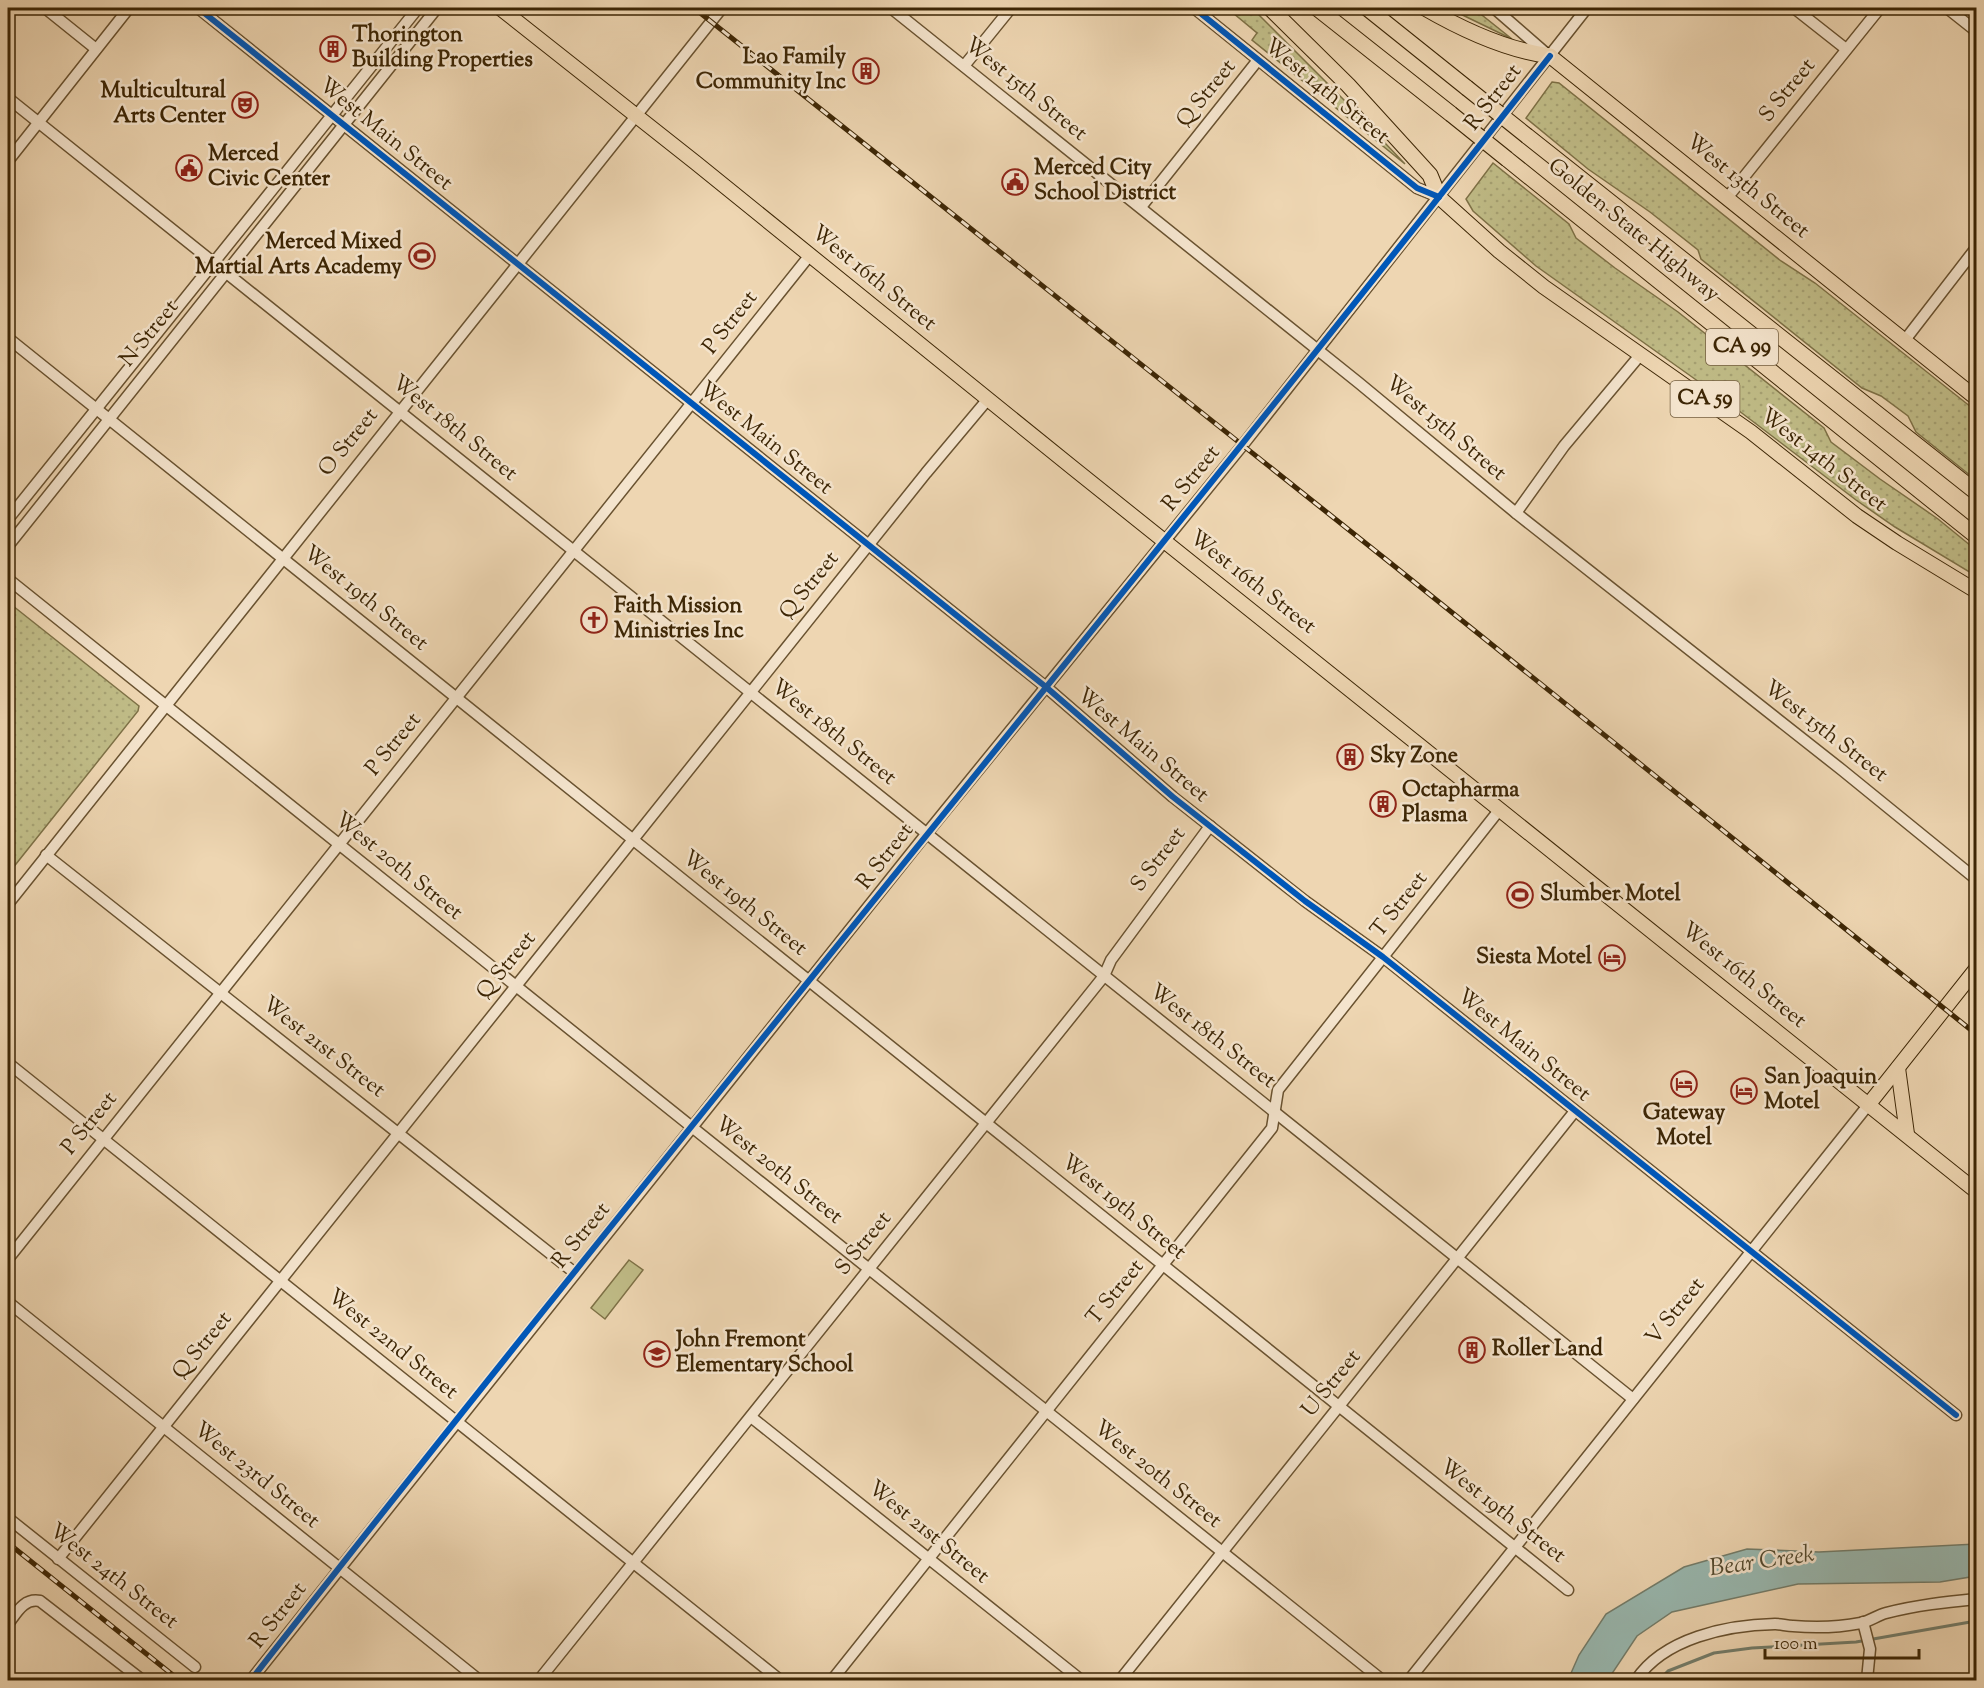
<svg xmlns="http://www.w3.org/2000/svg" width="1984" height="1688" viewBox="0 0 1984 1688" font-family="'Sorts Mill Goudy',serif">
	<defs>
		<pattern id="green-dots" width="8" height="8" patternUnits="userSpaceOnUse" patternTransform="scale(1.5)"><rect width="8" height="8" fill="#c0bc87"/><path d="M2 2h.1M6 6h.1" fill="none" stroke="#a6a173" stroke-width="1.8" stroke-linecap="round"/></pattern>
	</defs>
	<rect width="100%" height="100%" fill="#eed6b2"/>
	<filter id="stains"><feTurbulence type="fractalNoise" baseFrequency=".00333" numOctaves="4"/><feColorMatrix values="0 0 0 0 .2 0 0 0 0 .09 0 0 0 0 .02 0 0 0 .5 -.17"/></filter>
	<radialGradient id="worn" r=".72"><stop offset=".6" stop-color="#630" stop-opacity="0"/><stop offset="1" stop-color="#630" stop-opacity=".3"/></radialGradient>
	<!-- green -->
	<g fill="url(#green-dots)" stroke="#7e7146" stroke-width="1.5">
		<path d="M1227,8H1252L1345,101L1405,164L1252,40L1257,33Z"/>
		<path d="M1448,8H1473L1512,39Z"/>
		<path d="M1552,82L1559,83L1781,261L1815,283L1976,411V480L1916,432L1908,416L1881,396L1862,388L1701,259L1698,250L1650,212L1588,169L1526,118Z"/>
		<path d="M1493,163L1569,224L1576,238L1615,268L1678,312L1824,428L1831,442L1880,479L1938,519L1976,550V576L1895,527L1856,500L1730,404L1536,266L1473,211L1466,199Z"/>
		<path d="M8,602L139,706L138,711L8,874Z"/>
	</g>
	<!-- pitch -->
	<path fill="#c0bc87" stroke="#7e7146" stroke-width="1.5" d="M629,1260L643,1270L605,1319L591,1308Z"/>
	<!-- water -->
	<path fill="#99b9b1" stroke="#747e6c" stroke-width="1.5" d="M1976,1544V1576L1940,1582L1798,1584L1672,1612L1637,1636L1611,1675L1610,1680H1568L1579,1655L1606,1614L1684,1567L1747,1549L1819,1552Z"/>
	<g fill="none" stroke-linecap="round" stroke-linejoin="round">
		<!-- stream -->
		<path stroke="#747e6c" stroke-width="3" d="M1659,1680L1668,1671L1714,1653L1752,1648L1856,1642L1976,1621"/>
		<!-- minor casing -->
		<g stroke="#695230" stroke-width="13">
			<g id="minor">
				<path d="M45,8L96,49"/>
				<path d="M198,8L1046,687L1173,797L1305,901L1383,957L1956,1415"/>
				<path d="M891,8L1359,383L1516,513L1842,770L1976,879"/>
				<path d="M1194,8L1417,188L1439,197"/>
				<path d="M1494,8L1549,56"/>
				<path d="M1794,8L1846,49"/>
				<path d="M1947,8L1976,31"/>
				<path d="M964,66L1011,8"/>
				<path d="M8,98L1633,1399"/>
				<path d="M8,161L129,8"/>
				<path d="M1727,198L1880,8"/>
				<path d="M1141,207L1258,60"/>
				<path d="M8,338L1568,1590"/>
				<path d="M1905,340L1976,248"/>
				<path d="M1516,513L1564,446L1641,354"/>
				<path d="M8,519L418,8"/>
				<path d="M8,546L437,8"/>
				<path d="M8,579L1382,1680"/>
				<path d="M46,855L575,1273"/>
				<path d="M8,904L722,8"/>
				<path d="M8,1063L780,1680"/>
				<path d="M8,1259L810,255"/>
				<path d="M8,1302L479,1680"/>
				<path d="M751,1417L1081,1680"/>
				<path d="M8,1518L195,1667"/>
				<path d="M58,1559L926,473L988,399"/>
				<path d="M1863,1622L1870,1649L1867,1680"/>
				<path d="M8,1624C17,1612 24,1598 40,1601L142,1680"/>
				<path d="M251,1680L927,833L1242,446L1587,8"/>
				<path d="M539,1680L1104,976L1111,960L1210,826"/>
				<path d="M832,1680L1272,1128L1278,1090L1500,809"/>
				<path d="M1120,1680L1575,1111"/>
				<path d="M1409,1680L1869,1104"/>
				<path d="M1636,1680C1664,1638 1727,1625 1775,1624C1781,1624 1787,1626 1793,1626C1815,1628 1840,1627 1861,1623C1870,1621 1878,1615 1886,1613C1917,1605 1946,1602 1976,1599"/>
			</g>
		</g>
		<!-- major casing -->
		<g stroke="#3d2605" stroke-width="16">
			<g id="major">
				<path d="M500,8L696,163L1073,468L1976,1191"/>
				<path d="M1550,56L1976,398"/>
				<path d="M1439,197L1499,251L1544,287L1751,432L1857,516L1897,543L1976,591"/>
				<path d="M1898,1068L1907,1134"/>
				<path d="M1869,1104L1976,969"/>
			</g>
		</g>
		<!-- highway casing -->
		<g stroke="#3d2605" stroke-width="17">
			<g id="highway">
				<path d="M1270,8L1348,85L1430,175L1439,197"/>
				<path d="M1317,8L1451,114"/>
				<path d="M1367,8L1467,88"/>
				<path d="M1425,8C1463,30 1506,50 1550,56"/>
				<path d="M1527,136L1976,492"/>
				<path d="M1507,159L1976,536"/>
			</g>
		</g>
		<!-- minor -->
		<use href="#minor" stroke="#f4e4cd" stroke-width="10"/>
		<!-- major -->
		<use href="#major" stroke="#eed6b2" stroke-width="14"/>
		<!-- highway -->
		<use href="#highway" stroke="#eed6b2" stroke-width="15"/>
		<!-- rail casing -->
		<g stroke="#3d2605" stroke-width="5">
			<g id="rail">
				<path d="M694,8L1393,565L1976,1034"/>
				<path d="M8,1543L179,1680"/>
			</g>
		</g>
		<!-- rail -->
		<use href="#rail" stroke="#f4e4cd" stroke-width="3" stroke-dasharray="9" stroke-linecap="butt"/>
		<!-- highway-bridge casing -->
		<g stroke="#3d2605" stroke-width="17" stroke-linecap="butt">
			<g id="highway-bridge">
				<path d="M1467,88L1527,136"/>
				<path d="M1451,114L1507,159"/>
			</g>
		</g>
		<!-- highway-bridge -->
		<use href="#highway-bridge" stroke="#eed6b2" stroke-width="15"/>
		<!-- cycleway casing -->
		<g stroke="#f4e4cd" stroke-width="10">
			<g id="cycleway">
				<path d="M198,8L1046,687L1173,797L1305,901L1383,957L1956,1415"/>
				<path d="M1194,8L1417,188L1439,197"/>
				<path d="M251,1680C678,1134 1122,602 1550,56"/>
			</g>
		</g>
		<!-- cycleway -->
		<use href="#cycleway" stroke="#0057b8" stroke-width="6"/>
	</g>
	<!-- icons -->
	<defs>
		<g id="building-ring" transform="scale(1.35)"><circle r="9.5" fill="#f4e4cd" stroke="#8f2418" stroke-width="1.5"/><path d="M-4-6H4V6H1V3H-1V6H-4ZM-2.5-4.3h1.7v1.8h-1.7ZM.8-4.3h1.7v1.8H.8ZM-2.5-1h1.7V.8h-1.7ZM.8-1h1.7V.8H.8Z" fill="#8f2418"/></g>
		<g id="theatre-ring" transform="scale(1.35)"><circle r="9.5" fill="#f4e4cd" stroke="#8f2418" stroke-width="1.5"/><path d="M-5-5.5Q0-4 5-5.5V0Q5 5 0 6Q-5 5-5 0ZM-3.3-2.5H-1v1.5H-3.3ZM1-2.5H3.3v1.5H1ZM-2.8 1Q0 5.5 2.8 1Z" fill="#8f2418"/></g>
		<g id="civic-ring" transform="scale(1.35)"><circle r="9.5" fill="#f4e4cd" stroke="#8f2418" stroke-width="1.5"/><path d="M-.6-6.5H3V-4.5H.6V-3L4-1V1h2V6H-6V1h2V-1L-.6-3ZM-1.2 2.5V6h2.4V2.5Z" fill="#8f2418"/></g>
		<g id="stadium-ring" transform="scale(1.35)"><circle r="9.5" fill="#f4e4cd" stroke="#8f2418" stroke-width="1.5"/><path d="M0-5a6.5 5 0 1 0 0 10a6.5 5 0 1 0 0-10ZM-3.5-1.8h7v3.6h-7Z" fill="#8f2418"/></g>
		<g id="church-ring" transform="scale(1.35)"><circle r="9.5" fill="#f4e4cd" stroke="#8f2418" stroke-width="1.5"/><path d="M-1.2-6h2.4v3.5h3.3v2.4h-3.3V6h-2.4V-.1h-3.3v-2.4h3.3Z" fill="#8f2418"/></g>
		<g id="hotel-ring" transform="scale(1.35)"><circle r="9.5" fill="#f4e4cd" stroke="#8f2418" stroke-width="1.5"/><path d="M-6-4.5h1.5V1H6V5H4.5V3h-9V5H-6ZM-4 0a1.8 1.8 0 1 1 3.6 0ZM.5 0V-2.5h3Q6-2.5 6 0Z" fill="#8f2418"/></g>
		<g id="school-ring" transform="scale(1.35)"><circle r="9.5" fill="#f4e4cd" stroke="#8f2418" stroke-width="1.5"/><path d="M0-5L7-2L0 1L-7-2ZM-4 1L0 2.5L4 1V4Q0 6-4 4Z" fill="#8f2418"/></g>
	</defs>
	<g fill-rule="evenodd">
		<use href="#building-ring" x="333" y="49"/>
		<use href="#building-ring" x="866" y="71"/>
		<use href="#theatre-ring" x="245" y="105"/>
		<use href="#civic-ring" x="189" y="168"/>
		<use href="#civic-ring" x="1015" y="182"/>
		<use href="#stadium-ring" x="422" y="256"/>
		<use href="#church-ring" x="594" y="620"/>
		<use href="#building-ring" x="1350" y="757"/>
		<use href="#building-ring" x="1383" y="804"/>
		<use href="#stadium-ring" x="1520" y="895"/>
		<use href="#hotel-ring" x="1612" y="958"/>
		<use href="#hotel-ring" x="1684" y="1084"/>
		<use href="#hotel-ring" x="1744" y="1091"/>
		<use href="#building-ring" x="1472" y="1350"/>
		<use href="#school-ring" x="657" y="1354"/>
	</g>
	<g text-anchor="middle" dominant-baseline="central" stroke-width="5" stroke-linejoin="round" paint-order="stroke">
		<!-- shield labels -->
		<g fill="#f4e4cd" stroke="#745f41" stroke-width="1.5">
			<rect x="1706" y="329" width="72" height="36" rx="4.5"/>
			<rect x="1670.5" y="381" width="69" height="36" rx="4.5"/>
		</g>
		<g font-size="21" font-weight="bold" fill="#3d2605">
			<text x="1742" y="347">CA 99</text>
			<text x="1705" y="399">CA 59</text>
		</g>
		<!-- poi labels -->
		<g font-size="22" font-weight="bold" fill="#3d2605" stroke="#f4e4cd" text-anchor="start">
			<text x="352" y="36">Thorington<tspan x="352" dy="25">Building Properties</tspan></text>
			<text x="846" y="58" text-anchor="end">Lao Family<tspan x="846" dy="25">Community Inc</tspan></text>
			<text x="226" y="92" text-anchor="end">Multicultural<tspan x="226" dy="25">Arts Center</tspan></text>
			<text x="208" y="155">Merced<tspan x="208" dy="25">Civic Center</tspan></text>
			<text x="1034" y="169">Merced City<tspan x="1034" dy="25">School District</tspan></text>
			<text x="402" y="243" text-anchor="end">Merced Mixed<tspan x="402" dy="25">Martial Arts Academy</tspan></text>
			<text x="614" y="607">Faith Mission<tspan x="614" dy="25">Ministries Inc</tspan></text>
			<text x="1370" y="757">Sky Zone</text>
			<text x="1402" y="791">Octapharma<tspan x="1402" dy="25">Plasma</tspan></text>
			<text x="1540" y="895">Slumber Motel</text>
			<text x="1592" y="958" text-anchor="end">Siesta Motel</text>
			<text x="1764" y="1078">San Joaquin<tspan x="1764" dy="25">Motel</tspan></text>
			<text x="1684" y="1114" text-anchor="middle">Gateway<tspan x="1684" dy="25">Motel</tspan></text>
			<text x="676" y="1341">John Fremont<tspan x="676" dy="25">Elementary School</tspan></text>
			<text x="1492" y="1350">Roller Land</text>
		</g>
		<!-- street labels -->
		<g font-size="22" fill="#3d2605" stroke="#f4e4cd">
			<text transform="translate(1025 90) rotate(39)">West 15th Street</text>
			<text transform="translate(1788 91) rotate(-51)">S Street</text>
			<text transform="translate(1326 92) rotate(39)">West 14th Street</text>
			<text transform="translate(1207 94) rotate(-51)">Q Street</text>
			<text transform="translate(1494 98) rotate(-52)">R Street</text>
			<text transform="translate(385 135) rotate(39)">West Main Street</text>
			<text transform="translate(1747 187) rotate(39)">West 13th Street</text>
			<text transform="translate(1633 231) rotate(39)">Golden State Highway</text>
			<text transform="translate(873 279) rotate(39)">West 16th Street</text>
			<text transform="translate(731 323) rotate(-52)">P Street</text>
			<text transform="translate(150 334) rotate(-51)">N Street</text>
			<text transform="translate(454 429) rotate(39)">West 18th Street</text>
			<text transform="translate(1445 429) rotate(40)">West 15th Street</text>
			<text transform="translate(765 439) rotate(39)">West Main Street</text>
			<text transform="translate(349 443) rotate(-51)">O Street</text>
			<text transform="translate(1823 461) rotate(38)">West 14th Street</text>
			<text transform="translate(1192 479) rotate(-51)">R Street</text>
			<text transform="translate(1252 583) rotate(38)">West 16th Street</text>
			<text transform="translate(810 586) rotate(-51)">Q Street</text>
			<text transform="translate(365 599) rotate(39)">West 19th Street</text>
			<text transform="translate(1825 732) rotate(38)">West 15th Street</text>
			<text transform="translate(833 733) rotate(39)">West 18th Street</text>
			<text transform="translate(394 745) rotate(-51)">P Street</text>
			<text transform="translate(1142 746) rotate(40)">West Main Street</text>
			<text transform="translate(886 857) rotate(-52)">R Street</text>
			<text transform="translate(1159 860) rotate(-53)">S Street</text>
			<text transform="translate(398 867) rotate(39)">West 20th Street</text>
			<text transform="translate(744 904) rotate(39)">West 19th Street</text>
			<text transform="translate(1400 905) rotate(-52)">T Street</text>
			<text transform="translate(507 966) rotate(-51)">Q Street</text>
			<text transform="translate(1743 976) rotate(39)">West 16th Street</text>
			<text transform="translate(1212 1037) rotate(38)">West 18th Street</text>
			<text transform="translate(1523 1046) rotate(39)">West Main Street</text>
			<text transform="translate(323 1048) rotate(38)">West 21st Street</text>
			<text transform="translate(90 1124) rotate(-51)">P Street</text>
			<text transform="translate(778 1171) rotate(39)">West 20th Street</text>
			<text transform="translate(1123 1208) rotate(39)">West 19th Street</text>
			<text transform="translate(582 1236) rotate(-51)">R Street</text>
			<text transform="translate(864 1244) rotate(-51)">S Street</text>
			<text transform="translate(1116 1293) rotate(-51)">T Street</text>
			<text transform="translate(1676 1312) rotate(-51)">V Street</text>
			<text transform="translate(392 1345) rotate(39)">West 22nd Street</text>
			<text transform="translate(203 1346) rotate(-51)">Q Street</text>
			<text transform="translate(1332 1384) rotate(-51)">U Street</text>
			<text transform="translate(1157 1475) rotate(39)">West 20th Street</text>
			<text transform="translate(256 1476) rotate(39)">West 23rd Street</text>
			<text transform="translate(1502 1512) rotate(38)">West 19th Street</text>
			<text transform="translate(928 1533) rotate(39)">West 21st Street</text>
			<text transform="translate(113 1577) rotate(38)">West 24th Street</text>
			<text transform="translate(279 1616) rotate(-52)">R Street</text>
		</g>
		<!-- water labels -->
		<g font-size="24" font-style="italic" fill="#544b30" stroke="#f4e4cd">
			<text transform="translate(1762 1562) rotate(-8)">Bear Creek</text>
		</g>
	</g>
	<!-- margin -->
	<rect width="1984" height="1688" fill="none" stroke="#eed6b2" stroke-width="30"/>
	<rect x="9" y="9" width="1966" height="1670" fill="none" stroke="#3d2605" stroke-width="3"/>
	<rect x="15" y="15" width="1954" height="1658" fill="none" stroke="#3d2605" stroke-width="1.5"/>
	<!-- scale -->
	<path d="M1765 1649v9h154v-9" fill="none" stroke="#3d2605" stroke-width="3"/>
	<text x="1774" y="1649" font-size="18" fill="#3d2605" stroke="#f4e4cd" stroke-width="4.5" paint-order="stroke">100 m</text>
	<rect width="100%" height="100%" filter="url(#stains)"/>
	<rect width="100%" height="100%" fill="url(#worn)"/>
</svg>
